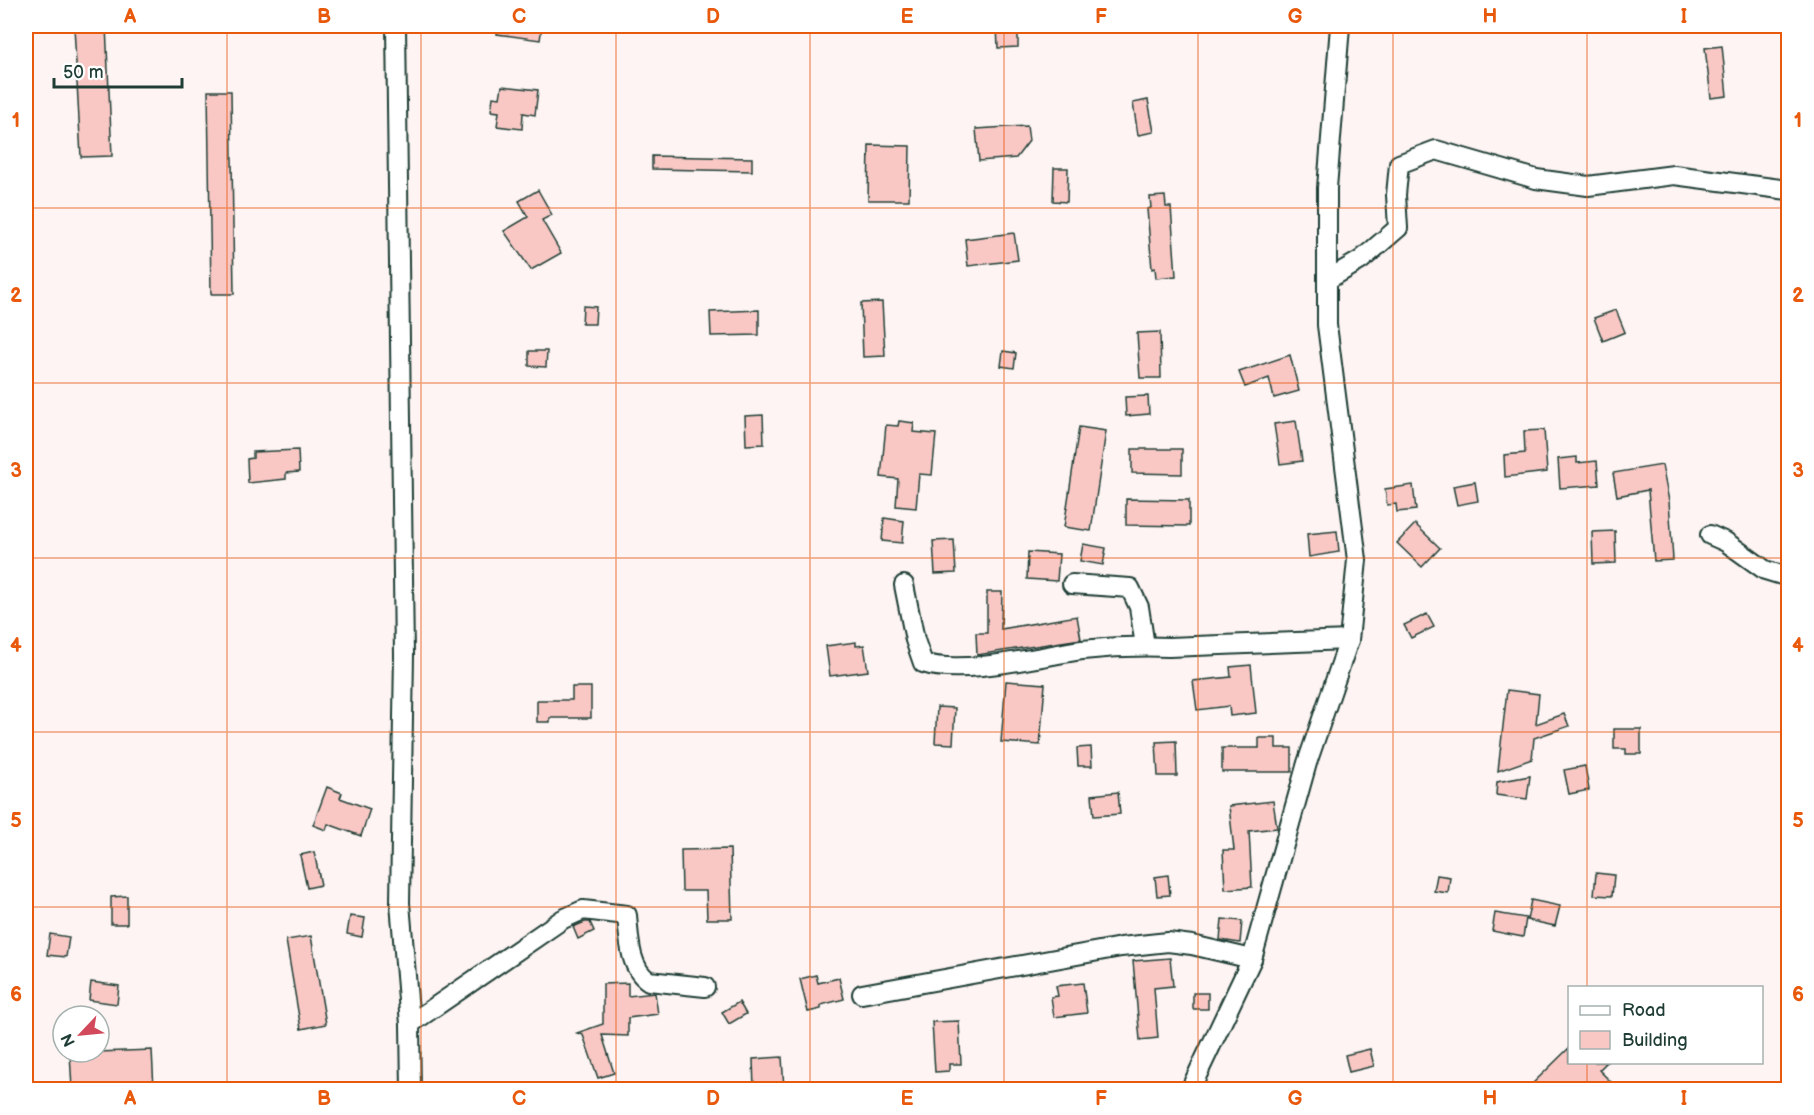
<svg xmlns="http://www.w3.org/2000/svg" width="1814" height="1115" viewBox="0 0 1814 1115" font-family="'Balsamiq Sans',sans-serif">
	<rect width="100%" height="100%" fill="#fef4f3"/>
	<filter id="ink" filterUnits="userSpaceOnUse"><feTurbulence type="fractalNoise" baseFrequency=".0167" numOctaves="2"/><feDisplacementMap in="SourceGraphic" scale="12" xChannelSelector="R" yChannelSelector="G"/><feConvolveMatrix kernelMatrix="1 2 1 2 8 2 1 2 1" color-interpolation-filters="sRGB"/></filter>
	<g filter="url(#ink)">
		<!-- building -->
		<g fill="#f9c8c5" stroke="#1f3d34" stroke-width="1.5">
			<path d="M74,26H106L112,156L81,157Z"/>
			<path d="M498,26H542L540,40L497,34Z"/>
			<path d="M997,26H1018V47L998,48Z"/>
			<path d="M1722,46L1727,96L1711,98L1705,48Z"/>
			<path d="M502,86L538,90L535,115L523,113L522,129L497,126L499,112L491,111L493,97L500,98Z"/>
			<path d="M208,91H231L234,294H211Z"/>
			<path d="M1148,100L1154,132L1138,135L1133,103Z"/>
			<path d="M1027,126L1029,141L1016,158L979,161L976,129Z"/>
			<path d="M869,145L910,146L909,200H868Z"/>
			<path d="M652,156L752,158V171L652,169Z"/>
			<path d="M1054,168H1068L1067,202L1053,201Z"/>
			<path d="M538,190L552,215L542,220L561,253L531,270L504,231L528,217L519,201Z"/>
			<path d="M1165,196L1166,207H1171L1176,276L1156,278L1155,268L1152,269L1147,209L1151,208L1150,197Z"/>
			<path d="M1014,233L1018,260L968,266L965,239Z"/>
			<path d="M882,302L885,356L863,357L861,303Z"/>
			<path d="M583,306L596,307L595,324H582Z"/>
			<path d="M759,310V335L711,336L710,312Z"/>
			<path d="M1616,310L1625,332L1603,341L1594,318Z"/>
			<path d="M1160,332L1161,378H1140L1137,333Z"/>
			<path d="M529,351H547L546,367L529,366Z"/>
			<path d="M1003,351L1016,353L1014,368L1001,366Z"/>
			<path d="M1290,355L1299,391L1274,398L1269,378L1245,387L1239,372Z"/>
			<path d="M1148,396L1149,414L1126,416L1125,397Z"/>
			<path d="M763,415L764,444L746,445L745,416Z"/>
			<path d="M899,421L914,423L913,432L936,434L932,475L919,474L916,508L896,506L898,479L881,477L886,425L898,426Z"/>
			<path d="M1296,421L1302,461L1280,464L1274,424Z"/>
			<path d="M1079,427L1106,431L1091,531L1064,527Z"/>
			<path d="M1544,430L1547,472L1505,477L1504,455L1525,453L1524,431Z"/>
			<path d="M1132,449H1182V474L1132,473Z"/>
			<path d="M298,450L299,472L286,473V479L248,483L247,459L253,458V452Z"/>
			<path d="M1577,457V463L1597,461L1599,485L1560,488L1558,459Z"/>
			<path d="M1662,465L1669,501L1673,560L1654,561L1648,490L1617,496L1613,473Z"/>
			<path d="M1475,482L1478,501L1457,505L1453,486Z"/>
			<path d="M1413,485L1416,510L1397,512L1396,504L1387,505L1385,489Z"/>
			<path d="M1126,499L1189,500V526L1126,525Z"/>
			<path d="M884,518L904,521L902,543L882,541Z"/>
			<path d="M1415,524L1440,548L1422,567L1397,543Z"/>
			<path d="M1337,531L1339,552L1309,557L1307,534Z"/>
			<path d="M1615,531L1616,563L1593,564L1592,532Z"/>
			<path d="M954,540L956,573L935,574L933,541Z"/>
			<path d="M1083,544L1106,548L1103,565L1080,561Z"/>
			<path d="M1028,552L1059,554L1057,581L1027,579Z"/>
			<path d="M987,592H1002L1001,629L1077,616L1081,639L977,655L976,633H987Z"/>
			<path d="M1427,614L1434,627L1411,638L1404,625Z"/>
			<path d="M856,642V646L864,645L868,671L830,676L826,646Z"/>
			<path d="M1251,665L1256,713L1230,716L1229,706L1197,710L1193,681L1231,677L1230,667Z"/>
			<path d="M1006,681L1045,684L1040,745L1001,742Z"/>
			<path d="M572,687H591V718H550V722H537V700H572Z"/>
			<path d="M1507,690L1539,694L1536,724L1564,714L1569,726L1534,738L1532,759L1498,771Z"/>
			<path d="M937,707L955,708L953,744L935,743Z"/>
			<path d="M1614,729H1641V754H1626V749H1614Z"/>
			<path d="M1259,738H1276V748H1292V772H1222V748H1259Z"/>
			<path d="M1176,741L1177,776H1158L1156,742Z"/>
			<path d="M1091,747L1092,766H1078L1077,748Z"/>
			<path d="M1585,766L1589,790L1569,794L1564,770Z"/>
			<path d="M1530,776L1527,799L1496,795L1497,782Z"/>
			<path d="M327,787L342,793L340,798L370,809L361,836L328,824L326,830L313,825Z"/>
			<path d="M1118,792L1120,814L1094,816L1092,795Z"/>
			<path d="M1273,801L1277,828L1249,831L1252,887L1225,889L1223,850H1234L1229,806Z"/>
			<path d="M730,849L732,919H707L706,891H682L681,850Z"/>
			<path d="M314,852L321,885L307,888L300,855Z"/>
			<path d="M1596,873L1614,875L1612,896L1594,895Z"/>
			<path d="M1168,875L1170,895L1157,896L1155,877Z"/>
			<path d="M1437,875L1450,877L1448,893L1434,891Z"/>
			<path d="M127,896V924H111V897Z"/>
			<path d="M1531,900L1560,906L1555,926L1527,920Z"/>
			<path d="M1495,913L1526,918L1523,937L1492,931Z"/>
			<path d="M350,916L365,918L362,937L347,934Z"/>
			<path d="M1222,919L1242,921L1240,943L1220,940Z"/>
			<path d="M585,922H590L594,931L578,939L573,927Z"/>
			<path d="M50,934L69,937L66,957L47,955Z"/>
			<path d="M311,936L326,1024L301,1029L286,940Z"/>
			<path d="M1170,958L1173,986L1154,988L1158,1038L1140,1040L1133,961Z"/>
			<path d="M816,975L818,983L839,978L844,999L821,1005V1009L808,1012L800,979Z"/>
			<path d="M91,982L119,986L117,1004L89,1000Z"/>
			<path d="M628,983V996L655,993L658,1014L628,1018V1036L602,1035L614,1073L598,1078L583,1035L577,1033L603,1024V984Z"/>
			<path d="M1083,983L1087,1013L1054,1017L1051,997L1058,996L1056,986Z"/>
			<rect x="1193" y="993" width="15" height="16"/>
			<path d="M739,1002L746,1014L729,1024L722,1012Z"/>
			<path d="M959,1021L961,1064H949V1071L935,1072L932,1022Z"/>
			<path d="M1569,1048V1062H1607L1599,1070L1618,1089H1527Z"/>
			<path d="M1370,1049L1374,1066L1349,1072L1345,1055Z"/>
			<path d="M152,1050L154,1089H72L70,1053Z"/>
			<path d="M782,1057L784,1089H754L753,1059Z"/>
		</g>
		<g fill="none" stroke-linecap="round" stroke-linejoin="round">
			<!-- minor casing -->
			<g stroke="#1f3d34" stroke-width="22">
				<g id="minor">
					<path d="M396,26L404,655L400,903L410,1024L411,1090"/>
					<path d="M1327,280L1361,260L1398,228L1396,195L1399,164L1436,150L1536,179L1588,186L1674,175L1788,190"/>
					<path d="M1710,535L1726,542L1765,570L1788,577"/>
					<path d="M1072,584L1130,588L1139,607L1145,646"/>
					<path d="M904,585L915,640L923,663C962,676 1040,656 1082,650C1111,647 1141,646 1169,647L1349,640"/>
					<path d="M862,994L1121,947L1168,942L1192,945L1252,959"/>
					<path d="M410,1024L563,919L583,910L627,915C629,937 629,969 649,981L705,987"/>
					<path d="M1190,1090L1252,959L1307,763L1349,640L1357,560L1327,325V188L1340,26"/>
				</g>
			</g>
			<!-- minor -->
			<use href="#minor" stroke="#fff" stroke-width="18"/>
		</g>
	</g>
	<!-- grid -->
	<path fill="none" stroke="#e8590c" stroke-width="1.5" stroke-opacity="0.55" d="M227,26V1090M421,26V1090M616,26V1090M810,26V1090M1004,26V1090M1198,26V1090M1393,26V1090M1587,26V988M26,208H1788M26,383H1788M26,558H1788M26,732H1788M26,907H1788M1587,1062V1090"/>
	<!-- margin -->
	<rect width="1814" height="1115" fill="none" stroke="#fff" stroke-width="66"/>
	<!-- legend -->
	<rect x="1568" y="986" width="195" height="78" fill="#ffffff" stroke="#a5b1ae" stroke-width="1.5"/>
	<rect x="1580" y="1006" width="30" height="9" fill="#ffffff" stroke="#a5b1ae" stroke-width="1.5"/>
	<text x="1622" y="1016" font-size="18" fill="#1f3d34">Road</text>
	<rect x="1580" y="1031" width="30" height="18" fill="#f9c8c5" stroke="#a5b1ae" stroke-width="1.5"/>
	<text x="1622" y="1046" font-size="18" fill="#1f3d34">Building</text>
	<!-- north arrow -->
	<g transform="translate(81 1034) rotate(244)"><circle r="28" fill="#ffffff" stroke="#a5b1ae" stroke-width="1.5"/>
	<path d="M0-4.5L10 22L0 15L-10 22Z" fill="#d1495b"/>
	<text y="-9" font-size="16" font-weight="bold" text-anchor="middle" fill="#1f3d34">N</text>
	</g>
	<!-- scale -->
	<path d="M54 78v9h128v-9" fill="none" stroke="#1f3d34" stroke-width="3"/>
	<text x="63" y="78" font-size="18" fill="#1f3d34" stroke="#ffffff" stroke-width="4.5" paint-order="stroke">50 m</text>
	<rect x="33" y="33" width="1748" height="1049" fill="none" stroke="#e8590c" stroke-width="2"/>
	<g font-size="20" text-anchor="middle" font-weight="bold" fill="#e8590c">
		<text x="130" y="23">A</text>
		<text x="324" y="23">B</text>
		<text x="519" y="23">C</text>
		<text x="713" y="23">D</text>
		<text x="907" y="23">E</text>
		<text x="1101" y="23">F</text>
		<text x="1295" y="23">G</text>
		<text x="1490" y="23">H</text>
		<text x="1684" y="23">I</text>
		<text x="16" y="127">1</text>
		<text x="1798" y="127">1</text>
		<text x="16" y="302">2</text>
		<text x="1798" y="302">2</text>
		<text x="16" y="477">3</text>
		<text x="1798" y="477">3</text>
		<text x="16" y="652">4</text>
		<text x="1798" y="652">4</text>
		<text x="16" y="827">5</text>
		<text x="1798" y="827">5</text>
		<text x="16" y="1001">6</text>
		<text x="1798" y="1001">6</text>
		<text x="130" y="1105">A</text>
		<text x="324" y="1105">B</text>
		<text x="519" y="1105">C</text>
		<text x="713" y="1105">D</text>
		<text x="907" y="1105">E</text>
		<text x="1101" y="1105">F</text>
		<text x="1295" y="1105">G</text>
		<text x="1490" y="1105">H</text>
		<text x="1684" y="1105">I</text>
	</g>
</svg>
